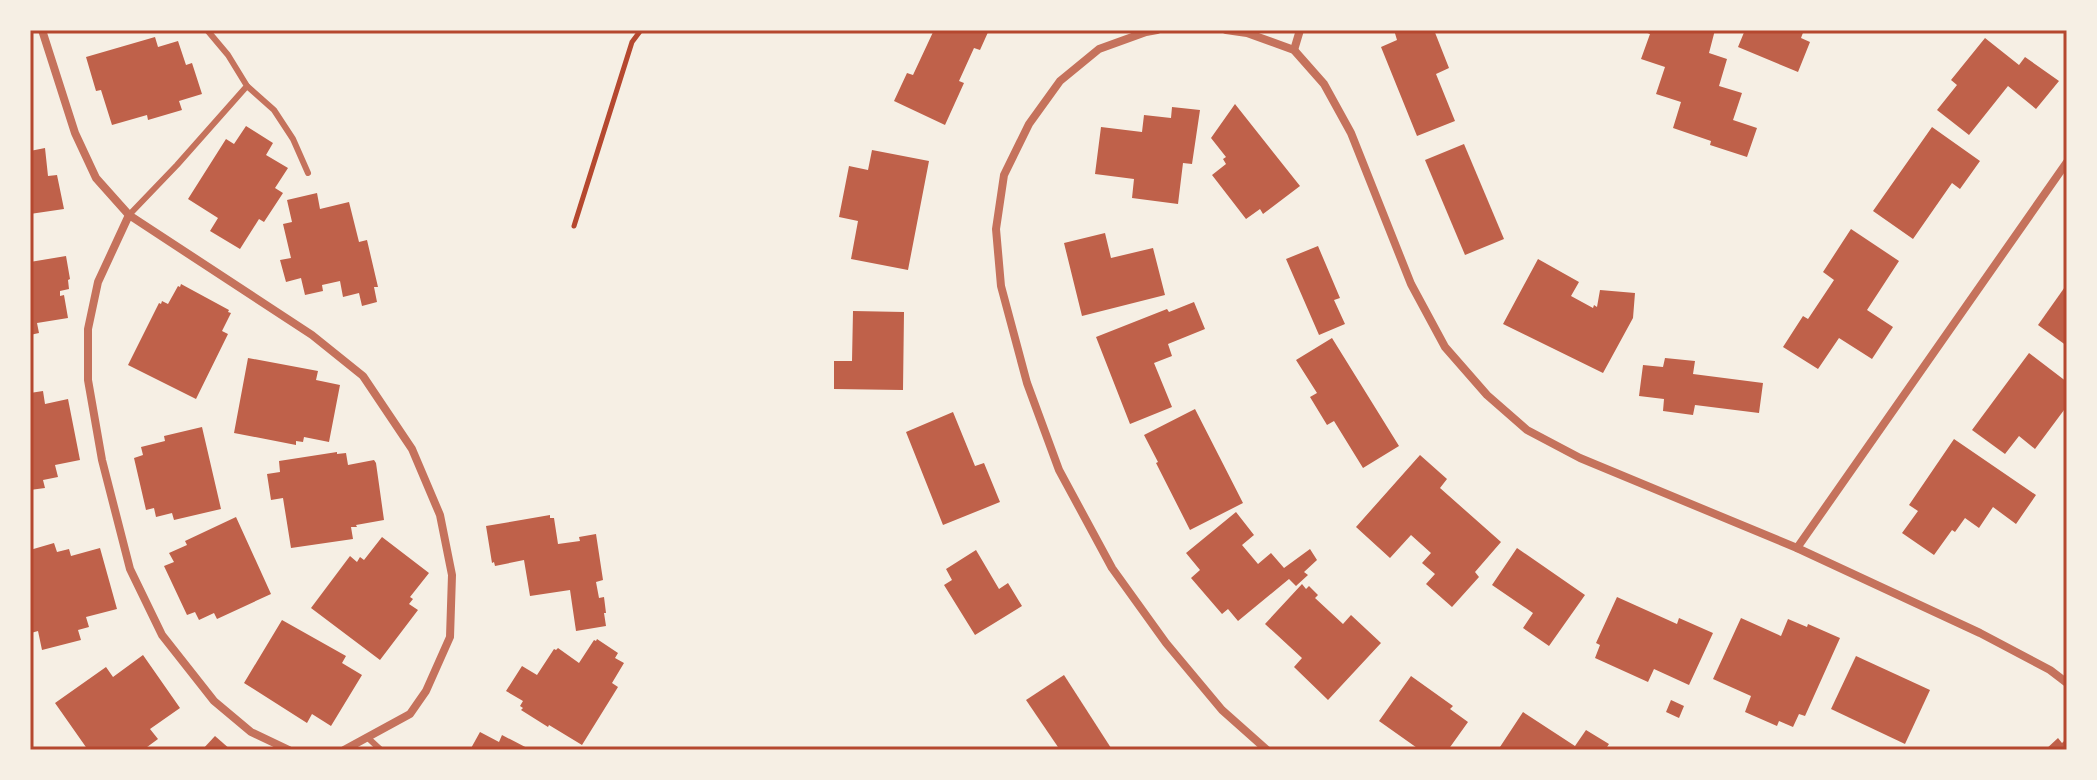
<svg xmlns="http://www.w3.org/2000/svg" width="2097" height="780" viewBox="0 0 2097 780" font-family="'DM Sans',sans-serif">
	<rect width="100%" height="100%" fill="#f6efe4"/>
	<!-- building -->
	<g fill="#bf614a">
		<path d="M934,30H989L980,50L974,48L959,81L964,83L945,125L894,101L907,73L913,75Z"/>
		<path d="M1394,30H1434L1449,68L1436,74L1455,121L1417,136L1381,47L1397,40Z"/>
		<path d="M1640,30H1715L1709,53L1727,59L1719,86L1742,93L1733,120L1757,128L1747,157L1710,145L1711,141L1673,128L1681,102L1656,94L1665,67L1641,59L1650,34Z"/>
		<path d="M1745,30H1804L1801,38L1810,42L1798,72L1738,47Z"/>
		<path d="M155,37L158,47L178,41L186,65L192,63L202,94L179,101L182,110L148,120L147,115L112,125L101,90L96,91L86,57Z"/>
		<path d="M1985,38L2019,65L2025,57L2059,81L2036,109L2008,86L1969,135L1937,110L1957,85L1951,80Z"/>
		<path d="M1235,104L1300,186L1263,214L1260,209L1246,219L1212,175L1226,164L1223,159L1226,157L1211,138Z"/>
		<path d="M1172,107L1200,110L1192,164L1183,163L1178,204L1132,198L1134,179L1095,174L1101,127L1142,132L1144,115L1171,118Z"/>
		<path d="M246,126L273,143L266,155L288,168L275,188L283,193L264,222L259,219L240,249L210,231L218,218L188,199L226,139L234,144Z"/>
		<path d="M1932,127L1980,161L1960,189L1952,183L1913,239L1873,211Z"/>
		<path d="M1464,144L1504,239L1465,255L1425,160Z"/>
		<path d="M45,148L48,176L57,175L64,209L30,214V151Z"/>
		<path d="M872,150L929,161L908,270L851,259L858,221L839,217L849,166L868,170Z"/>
		<path d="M317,193L320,209L349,202L359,242L367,240L378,287H374L377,302L362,306L359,293L343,297L340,281L322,285L323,291L305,295L301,278L286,282L280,260L291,258L283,224L292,222L287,200Z"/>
		<path d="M1851,229L1899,261L1867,310L1893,327L1872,359L1839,338L1818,369L1783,347L1803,316L1808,319L1834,280L1823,272Z"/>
		<path d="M1105,233L1111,258L1153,248L1165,295L1082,316L1064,243Z"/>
		<path d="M1318,246L1340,298L1334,300L1345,324L1319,335L1286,259Z"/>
		<path d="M66,256L70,279L68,280L69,289L60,291V296L64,295L68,318L37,323L39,333L30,335V262Z"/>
		<path d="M1538,259L1579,282L1571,296L1593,308L1594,305L1597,307L1600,290L1635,293L1633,318L1603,373L1503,324Z"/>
		<path d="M181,284L229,310L228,312L231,313L222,331L228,334L196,399L128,365L159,303L161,304L162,301L168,304L178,286L180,287Z"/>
		<path d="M2067,284V346L2038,325Z"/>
		<path d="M1194,302L1205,329L1168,344L1172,356L1154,363L1172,407L1130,424L1096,337L1167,309L1169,312Z"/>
		<path d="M853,311L904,312L903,390L834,389V361H852Z"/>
		<path d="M1332,338L1399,446L1363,468L1334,421L1327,425L1310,397L1317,393L1296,360Z"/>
		<path d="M2029,353L2067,382V406L2035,449L2019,436L2005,454L1972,430Z"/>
		<path d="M248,358L318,371L316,380L340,385L329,442L304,437L303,442L296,441V445L234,433Z"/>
		<path d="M1665,358L1695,361L1693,374L1763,383L1759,413L1695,405L1693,415L1663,411L1664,399L1639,396L1643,365L1663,367Z"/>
		<path d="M43,391L45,404L68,399L80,460L55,465L58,477L43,480L45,488L30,490V393Z"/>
		<path d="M1195,409L1243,503L1190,530L1156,463L1158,462L1144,435Z"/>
		<path d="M953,412L975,466L984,463L1000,502L943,525L906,432Z"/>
		<path d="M202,427L221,509L174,520L172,513L156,517L154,508L146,510L134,458L143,455L141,447L165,441L164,436Z"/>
		<path d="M1954,439L2036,495L2016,524L1993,507L1979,528L1965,518L1955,532L1952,530L1934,555L1902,533L1918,511L1909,505Z"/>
		<path d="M337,452V454L346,453L348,465L374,460L376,463L384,520L356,525L357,527H351L353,539L291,548L283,498L271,500L267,474L280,472L279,461Z"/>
		<path d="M1420,455L1447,479L1440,488L1501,542L1475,572L1479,577L1452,607L1426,584L1435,574L1422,563L1431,553L1411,535L1390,558L1356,527Z"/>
		<path d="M1236,512L1254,535L1242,545L1258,564L1271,553L1284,568L1310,549L1317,560L1304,572L1308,575L1296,586L1289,579L1238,621L1228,609L1222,614L1191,578L1200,570L1186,553Z"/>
		<path d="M550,515V518H554L558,544L580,541L579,537L596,534L603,580L596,582L599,598L604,597L606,613H604L606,626L576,631L570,590L530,596L524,560L495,566L494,562L492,563L486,526Z"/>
		<path d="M236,517L271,594L217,619L214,613L199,620L195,612L187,615L164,566L174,562L169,553L187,545L185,541Z"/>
		<path d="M382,537L429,573L410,597L413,599L409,604L418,610L380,660L311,608L350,556L357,562L360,557L364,560Z"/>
		<path d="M54,543L57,552L69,549L71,556L100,548L117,609L86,617L89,627L78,630L81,640L42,650L38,631L31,633L30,629V550Z"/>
		<path d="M1517,548L1585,595L1549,646L1523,628L1533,613L1492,585Z"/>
		<path d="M976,550L999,589L1008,583L1022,606L975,635L944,585L952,580L946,569Z"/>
		<path d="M1302,584L1306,589L1309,586L1318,595L1315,598L1343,624L1351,615L1381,643L1328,700L1294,667L1302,658L1265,624Z"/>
		<path d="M1617,597L1677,624L1679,618L1713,633L1689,685L1654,669L1648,682L1595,658L1600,645L1596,643Z"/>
		<path d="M1741,618L1781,636L1788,619L1807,627L1808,624L1840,638L1805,716L1799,714L1793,727L1779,721L1777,726L1745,712L1751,696L1713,679Z"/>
		<path d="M282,620L346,656L342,663L362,675L331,726L312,714L307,723L244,683Z"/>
		<path d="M597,639L618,653L615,658L624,663L612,683L618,687L582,745L549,725L548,727L521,710L523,708L520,706L523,701L506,691L522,666L537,675L554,649L556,650L558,648L579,663L594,640L596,641Z"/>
		<path d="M143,655L180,708L150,729L158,739L143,750H88L55,703L106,667L113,677Z"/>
		<path d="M1856,656L1930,690L1905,744L1831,709Z"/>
		<path d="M1064,675L1111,748L1108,750H1060L1026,700Z"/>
		<path d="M1411,676L1453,706L1450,709L1468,722L1448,750H1420L1379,721Z"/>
		<path d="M1671,700L1684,706L1679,718L1666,712Z"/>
		<path d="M1523,712L1575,746L1586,730L1609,744L1605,750H1498Z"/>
		<path d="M480,732L499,742L502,735L531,750H470Z"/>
		<path d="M215,736L231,750H202Z"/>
		<path d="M2058,738L2062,743L2067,738V750H2045Z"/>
	</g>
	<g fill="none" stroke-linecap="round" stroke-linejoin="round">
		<!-- path -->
		<path stroke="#b5482f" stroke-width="5" d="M574,226L632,42L641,30"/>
		<!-- service -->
		<g stroke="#c5725c" stroke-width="6">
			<path d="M247,86L274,110L293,139L308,173"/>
			<path d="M129,215L177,165L247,86L228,55L207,30"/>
			<path d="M368,738L381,750"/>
		</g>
		<!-- minor -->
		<g stroke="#c5725c" stroke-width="8">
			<path d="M42,30L75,133L96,178L129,215"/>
			<path d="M1157,30L1146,32L1099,49L1060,81L1029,124L1004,175L996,229L1001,286L1027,383L1059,470L1112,568L1166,643L1222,710L1267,750"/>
			<path d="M1226,30L1247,33L1294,50L1324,84L1351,133L1411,284L1445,347L1487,395L1527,430L1580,458L1797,548L1980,633L2050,670L2067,683"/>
			<path d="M1294,50L1300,30"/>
			<path d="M1797,548L2067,162"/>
			<path d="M289,750L251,732L214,701L162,635L130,569L102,460L88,380V329L98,282L129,215L312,335L363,376L412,449L440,515L452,575L450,637L426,691L410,714L344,750"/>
		</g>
	</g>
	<!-- border -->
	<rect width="2097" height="780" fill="none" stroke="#f6efe4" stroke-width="64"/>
	<rect x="32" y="32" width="2033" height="716" fill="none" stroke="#b5482f" stroke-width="3"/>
</svg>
